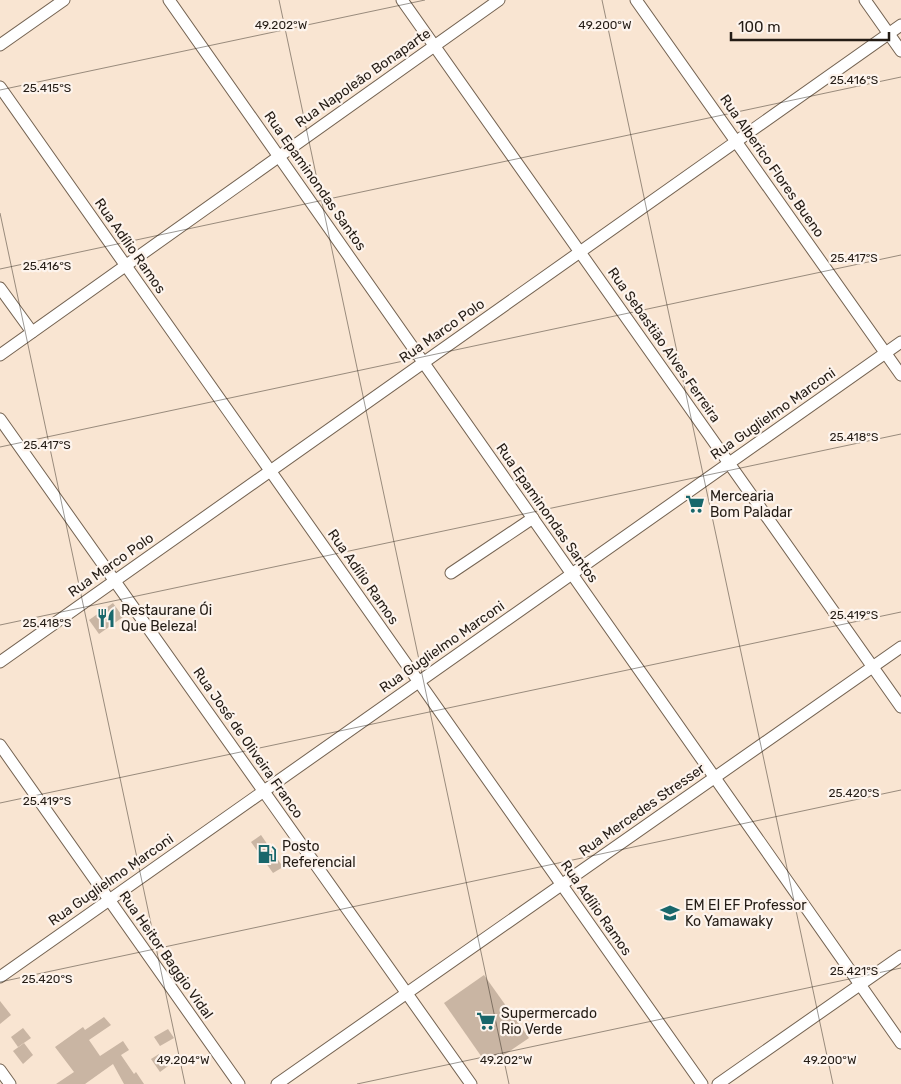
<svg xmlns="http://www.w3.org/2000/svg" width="901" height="1084" viewBox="0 0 901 1084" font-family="Rubik,sans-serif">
	<rect width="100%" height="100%" fill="#f9e5d2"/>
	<!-- building -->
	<g fill="#c9b5a3">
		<path d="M113,603L123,617L99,634L89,620Z"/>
		<path d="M261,835L283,867L273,873L251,842Z"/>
		<path d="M484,975L529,1038L488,1066L444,1003Z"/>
		<path d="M0,1001L11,1015L0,1024Z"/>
		<path d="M104,1017L111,1025L89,1040L100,1056L123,1041L129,1050L121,1055L134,1074L136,1072L144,1084H124L113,1064L85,1084H56L74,1072L55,1047L83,1027L85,1030Z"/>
		<path d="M23,1028L31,1038L18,1047L11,1037Z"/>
		<path d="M168,1029L174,1038L160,1046L154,1037Z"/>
		<path d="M24,1043L33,1055L23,1064L13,1051Z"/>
		<path d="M159,1054L168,1066L160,1072L151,1059Z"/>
	</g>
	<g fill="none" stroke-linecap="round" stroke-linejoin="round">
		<!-- minor casing -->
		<g stroke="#746352" stroke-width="13">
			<g id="minor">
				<path d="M169,0L901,1043"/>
				<path d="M402,0L901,707"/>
				<path d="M636,0L901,375"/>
				<path d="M865,0L901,51"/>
				<path d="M0,45L64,0"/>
				<path d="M0,87L702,1084"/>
				<path d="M0,288L32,332"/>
				<path d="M0,355L499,0"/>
				<path d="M0,419L471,1084"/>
				<path d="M451,573L533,518"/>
				<path d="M0,662L901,25"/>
				<path d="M0,745L239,1084"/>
				<path d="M0,977L901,342"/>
				<path d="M0,1070L10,1084"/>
				<path d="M277,1084L901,647"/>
				<path d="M718,1084L901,956"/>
			</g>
		</g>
		<!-- minor -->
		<use href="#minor" stroke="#fff" stroke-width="11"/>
	</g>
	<!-- ticks -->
	<path fill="none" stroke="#241c15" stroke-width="1" stroke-opacity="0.45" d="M279,0L509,1084M602,0L833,1084M0,90L425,0M0,213L185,1084M0,269L901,77M0,447L901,255M0,625L901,434M0,803L901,612M0,982L901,790M357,1084L901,968"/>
	<!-- icons -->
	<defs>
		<g id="supermarket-bare" transform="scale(1.5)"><path d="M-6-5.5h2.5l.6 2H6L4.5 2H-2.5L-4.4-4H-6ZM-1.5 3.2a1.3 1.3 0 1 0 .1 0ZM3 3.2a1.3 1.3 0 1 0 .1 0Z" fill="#19676b" stroke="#fdf4ed" stroke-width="2.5" paint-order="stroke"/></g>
		<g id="restaurant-bare" transform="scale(1.5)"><path d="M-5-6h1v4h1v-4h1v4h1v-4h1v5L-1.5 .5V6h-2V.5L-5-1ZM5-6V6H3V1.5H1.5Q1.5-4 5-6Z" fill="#19676b" stroke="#fdf4ed" stroke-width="2.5" paint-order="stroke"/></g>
		<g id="fuel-bare" transform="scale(1.5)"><path d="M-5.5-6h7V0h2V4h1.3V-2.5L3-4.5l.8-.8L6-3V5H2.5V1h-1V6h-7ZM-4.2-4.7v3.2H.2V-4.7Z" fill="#19676b" stroke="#fdf4ed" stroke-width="2.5" paint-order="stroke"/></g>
		<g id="school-bare" transform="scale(1.5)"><path d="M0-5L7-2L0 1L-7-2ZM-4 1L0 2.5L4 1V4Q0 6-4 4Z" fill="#19676b" stroke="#fdf4ed" stroke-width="2.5" paint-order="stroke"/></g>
	</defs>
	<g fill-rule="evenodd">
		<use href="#supermarket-bare" x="695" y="504"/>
		<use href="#restaurant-bare" x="106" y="618"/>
		<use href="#fuel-bare" x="267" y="854"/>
		<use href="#school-bare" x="670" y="913"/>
		<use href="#supermarket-bare" x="486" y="1021"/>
	</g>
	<g text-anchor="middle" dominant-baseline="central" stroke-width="4.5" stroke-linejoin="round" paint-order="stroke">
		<!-- street labels -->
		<g font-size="14" fill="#241c15" stroke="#fdf4ed">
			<text transform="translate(363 78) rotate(-35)">Rua Napoleão Bonaparte</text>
			<text transform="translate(772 166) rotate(55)">Rua Alberico Flores Bueno</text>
			<text transform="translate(315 181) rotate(55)">Rua Epaminondas Santos</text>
			<text transform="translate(130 246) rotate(55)">Rua Adílio Ramos</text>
			<text transform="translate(442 331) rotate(-35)">Rua Marco Polo</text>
			<text transform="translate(664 345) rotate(55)">Rua Sebastião Alves Ferreira</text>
			<text transform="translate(773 414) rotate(-35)">Rua Guglielmo Marconi</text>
			<text transform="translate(547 513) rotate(55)">Rua Epaminondas Santos</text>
			<text transform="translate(111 565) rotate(-35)">Rua Marco Polo</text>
			<text transform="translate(363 577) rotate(55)">Rua Adílio Ramos</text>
			<text transform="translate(442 647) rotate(-35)">Rua Guglielmo Marconi</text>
			<text transform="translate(248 743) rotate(55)">Rua José de Oliveira Franco</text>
			<text transform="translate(642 810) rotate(-35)">Rua Mercedes Stresser</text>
			<text transform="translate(111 880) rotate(-35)">Rua Guglielmo Marconi</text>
			<text transform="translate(596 908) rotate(55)">Rua Adílio Ramos</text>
			<text transform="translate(166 955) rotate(55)">Rua Heitor Baggio Vidal</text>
		</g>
		<!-- poi labels -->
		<g font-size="14" fill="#241c15" stroke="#fdf4ed" text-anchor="start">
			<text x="710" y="496">Mercearia<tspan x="710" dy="16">Bom Paladar</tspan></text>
			<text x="121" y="610">Restaurane Ói<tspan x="121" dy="16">Que Beleza!</tspan></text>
			<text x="282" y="846">Posto<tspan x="282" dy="16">Referencial</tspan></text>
			<text x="685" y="905">EM EI EF Professor<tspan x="685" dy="16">Ko Yamawaky</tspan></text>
			<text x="501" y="1013">Supermercado<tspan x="501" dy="16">Rio Verde</tspan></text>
		</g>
	</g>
	<g font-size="12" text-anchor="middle" fill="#241c15" stroke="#fdf4ed" stroke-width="4.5" stroke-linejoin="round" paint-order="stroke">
		<text x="281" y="29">49.202°W</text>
		<text x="605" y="29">49.200°W</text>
		<text x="854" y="84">25.416°S</text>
		<text x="47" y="92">25.415°S</text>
		<text x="854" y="262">25.417°S</text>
		<text x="47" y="270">25.416°S</text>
		<text x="854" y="441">25.418°S</text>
		<text x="47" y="449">25.417°S</text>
		<text x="854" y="619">25.419°S</text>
		<text x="47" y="627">25.418°S</text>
		<text x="854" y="797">25.420°S</text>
		<text x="47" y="805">25.419°S</text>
		<text x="854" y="975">25.421°S</text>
		<text x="47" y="983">25.420°S</text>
		<text x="183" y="1064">49.204°W</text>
		<text x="506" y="1064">49.202°W</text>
		<text x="830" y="1064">49.200°W</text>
	</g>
	<!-- scale -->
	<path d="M731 32v8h158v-8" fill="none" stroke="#241c15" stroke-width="2.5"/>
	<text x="738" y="32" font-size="15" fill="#241c15" stroke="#fdf4ed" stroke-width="4" paint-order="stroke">100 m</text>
</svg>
